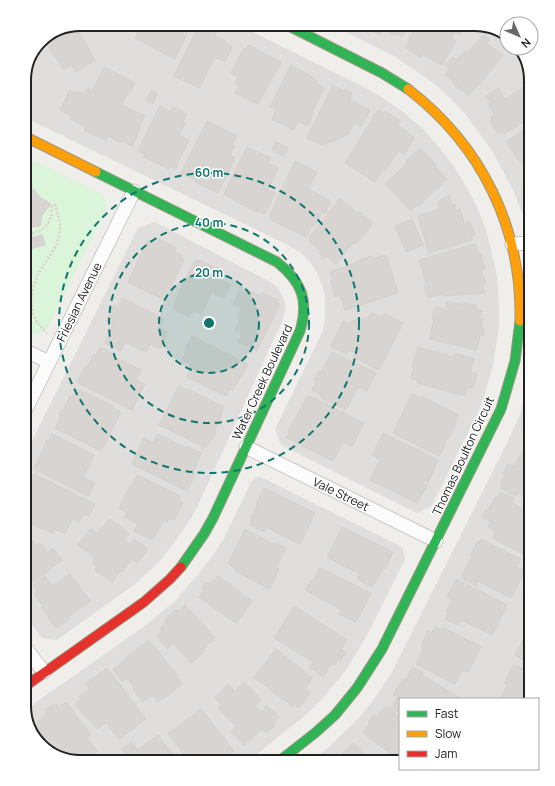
<svg xmlns="http://www.w3.org/2000/svg" width="555" height="786" viewBox="0 0 555 786" font-family="Manrope,sans-serif">
	<rect width="100%" height="100%" fill="#f0eeeb"/>
	<!-- residential -->
	<g fill="#dfdedc">
		<path d="M80,24H236L362,86L383,98L403,112L422,128L438,146L453,165L466,186L477,207L486,230L492,253L497,277L499,302V326L493,366L482,404L431,507L417,513L281,445L275,429L318,341L323,330L325,319V296L322,285L317,273L310,262L301,253L290,246L24,117V76L43,38Z"/>
		<path d="M330,24H478L503,32L507,36V48H519L523,52L531,80V219L522,213L514,192L493,152L466,115L450,98L432,82L394,56Z"/>
		<path d="M155,222L272,283L278,288L282,295L285,303V311L283,319L199,503L191,519L171,547L160,561L135,584L57,640L42,638L24,615V457L138,228Z"/>
		<path d="M531,378V699H400V762H309L329,747L360,717L376,696L391,674L509,439L519,417Z"/>
		<path d="M256,477H261L402,547L405,559L367,635L347,669L322,699L308,713L247,762H77L52,754L32,734L25,710L142,628L174,602L201,571L213,555L224,538L251,482Z"/>
	</g>
	<!-- park -->
	<path fill="#daf5da" d="M24,156L101,194C107,199 107,205 105,212L47,329L35,335L24,330Z"/>
	<!-- building -->
	<g fill="#d7d4d2" stroke="#d3d0cc">
		<path d="M142,24H193L188,32H187L185,35L186,36L175,59L135,38Z"/>
		<path d="M368,24H409L402,37L396,33L395,36L383,29L379,35L366,27Z"/>
		<path d="M418,24H466L460,35L455,32L451,38L456,41L442,65L423,54L421,57L406,48L409,43L407,42Z"/>
		<path d="M77,25L81,31L79,33L91,52H90L95,60L76,72L71,65L64,70L43,39Z"/>
		<path d="M199,25L206,29L207,28L216,32L215,36L223,40V41L226,42L225,43L232,47L225,62L215,57L199,88L174,76Z"/>
		<path d="M484,35L490,40L487,43L503,55L469,96L453,83L454,82L445,75L448,72L446,71L449,68L446,65L453,57L457,60L465,51L467,53Z"/>
		<path d="M248,45L281,62L258,104L235,93L239,86L235,83L238,77L231,73L244,48L247,49Z"/>
		<path d="M291,65L315,79L316,83L324,88L312,113L313,114L308,126L298,121L294,130L272,119L276,110L270,107Z"/>
		<path d="M104,67L135,83L129,94H127L121,105L145,116L139,126L141,127L132,146L122,141V143L108,136L106,141L84,130L86,127L71,119L72,117L60,110L70,90L75,93L77,91L84,94L87,88L92,91Z"/>
		<path d="M530,76L531,117L504,134L502,131L498,134L490,121L492,120L490,118L495,115L488,104L491,103L486,96L498,88L505,99L525,86L522,82Z"/>
		<path d="M333,85L344,91L345,89L352,93L350,100L370,110L361,126L355,122L348,134L339,138V139L322,145L307,138Z"/>
		<path d="M151,91L157,94L153,104L146,101Z"/>
		<path d="M160,106L171,112L173,107L187,114L183,122L185,123L179,135L189,140L177,164L178,165L176,169L170,166L169,169L144,157L145,154L138,151Z"/>
		<path d="M378,110L383,113L385,111L400,121L397,125L409,133L408,134L414,138L404,155L399,151L385,170H383L375,182L345,163Z"/>
		<path d="M207,121L237,136L232,145L235,146L230,155L235,158L218,193L195,182L196,180L181,173Z"/>
		<path d="M531,125V164L525,168L506,142Z"/>
		<path d="M276,142L288,148L284,156L272,150Z"/>
		<path d="M247,147L271,158L268,163L278,168L268,190L275,193L265,214L257,210V212L235,201L236,200L224,194Z"/>
		<path d="M420,148L434,162L436,165L435,166L447,179L418,206L417,204L411,211L385,184L407,163L406,161Z"/>
		<path d="M295,161L317,172L308,189L331,201L325,214L317,210L316,213L321,215L314,226L312,225L306,237L271,220L272,218L269,217Z"/>
		<path d="M531,179V203L526,204L524,196L529,194L525,181Z"/>
		<path d="M33,189L41,198L51,204L42,215L40,226L30,227L24,231V196Z"/>
		<path d="M449,195L452,205L455,204L456,211L460,209L464,223L470,221L475,235L471,236L472,240L429,253L418,216L440,209L438,202Z"/>
		<path d="M340,199L358,213L360,212L373,223L357,243L354,242L336,264L327,256L325,258L319,253L321,250L308,240L310,238L309,237Z"/>
		<path d="M412,219L423,245L406,252L395,226Z"/>
		<path d="M42,235L45,245L30,249L27,239Z"/>
		<path d="M159,239L176,248L174,252L182,256L181,259L184,260L166,297L164,296L163,299L128,282L148,240L156,244Z"/>
		<path d="M475,244L478,254H481L485,269L481,270L486,284L482,286L485,293L442,296V294L428,298L424,286L427,285L419,260Z"/>
		<path d="M386,255L398,293L345,310L340,295L335,297L331,281L333,280L330,272L357,263V261L371,256L372,259Z"/>
		<path d="M195,260L198,262L199,260L222,271L219,279L231,285L224,298L212,292L201,314L193,310L189,317L173,309L176,301H175Z"/>
		<path d="M240,291L247,294L248,293L250,294L251,291L260,296L262,293L277,300V302L280,304L257,351L238,342L242,334L235,330L240,320L237,319L242,308L233,304Z"/>
		<path d="M122,298L164,319L159,328L168,332L160,349L150,344L146,352L125,342L121,351L105,343L113,324L106,321L114,305L118,307Z"/>
		<path d="M447,301L464,305V303L476,305L475,309L482,311L480,318L483,319L481,328H484L483,336L480,335L477,350L429,339L434,319H432L435,307L445,309Z"/>
		<path d="M372,313L382,318L384,313L403,323L379,370L353,357L355,353L349,350L347,354L331,346L343,321L350,324L352,321L369,317Z"/>
		<path d="M192,336L248,364L233,390L230,389L226,396L187,377L191,368L189,367L191,364L182,360L186,352L185,351Z"/>
		<path d="M100,347L114,354L113,356L141,370L136,380L145,384L132,410L77,382L86,366L88,367L94,354L96,355Z"/>
		<path d="M418,347L453,357L455,353L474,359L470,372L477,374L473,388L467,387L465,396L418,383L419,381L411,378L414,367H412Z"/>
		<path d="M332,352L376,373L367,391L358,387L346,410L321,398L322,395L312,390L317,381L314,380L319,371L321,372Z"/>
		<path d="M179,386L188,390V389L224,407L220,415L222,416L214,431L216,432L213,438L212,437L206,448L159,425Z"/>
		<path d="M77,389L113,406L112,408L121,412L101,451L55,428L61,416L59,415L61,410L63,411L70,396L72,397Z"/>
		<path d="M412,394L421,398L422,397L458,415L454,424H456L448,439L446,438L444,442L446,443L439,456L393,433Z"/>
		<path d="M308,395L364,423L352,446L343,442L333,461L287,438L289,433L288,432Z"/>
		<path d="M383,433L438,460L428,483L424,481L422,484L427,486L417,503L370,480L380,460L372,455Z"/>
		<path d="M52,434L94,455L83,477L95,483L88,496L34,469L47,440L49,441Z"/>
		<path d="M158,434L186,448L187,446L201,453L193,473L195,475L187,491L132,464L144,438L153,443Z"/>
		<path d="M525,447L531,450V499L518,493L516,496L501,488L503,484L501,483L505,475L503,474L508,464L514,466Z"/>
		<path d="M34,474L95,504L89,516L84,514L79,522L72,519L65,534L55,529L53,533L24,521V486L27,480L30,481Z"/>
		<path d="M137,475L180,496L178,501L183,503L174,520L170,518L167,522L164,521L152,540L134,531L138,524L124,517L127,512L119,508L131,485L132,486Z"/>
		<path d="M264,488L315,513L300,544L266,527L264,532L250,525L253,518L251,517L257,506L256,505Z"/>
		<path d="M501,492L514,498L512,503L531,513V558L492,538L496,531L488,527L491,522L482,517L486,509L488,510L495,497L497,498Z"/>
		<path d="M110,519L129,534L124,540L130,545L134,539L148,549L137,563L132,559L122,572L120,571L112,582L95,570L97,567L92,563L95,558L78,545L91,529L97,534Z"/>
		<path d="M342,527L393,552L385,569H383L372,587L357,579L360,574L327,557Z"/>
		<path d="M245,529L273,544L274,543L286,548L276,568L279,569L270,589L235,571L236,568L228,564Z"/>
		<path d="M29,537L37,546L40,543L47,553L53,548L62,560L24,589V539L25,538L26,539Z"/>
		<path d="M481,539L521,559L516,567L525,571L511,598L478,581L476,586L461,578L472,556L471,555L478,541L479,542Z"/>
		<path d="M320,568L371,593L356,622L339,614L342,610L305,590L311,580L313,581Z"/>
		<path d="M70,574L90,601L68,617L69,619L56,628L41,607L43,606L35,594L38,592L33,585L45,576L53,586Z"/>
		<path d="M218,576L252,601L236,623L199,597L204,591L202,588L205,583L209,584L211,581L213,583Z"/>
		<path d="M456,579L507,605L492,635L461,620L458,625L445,619L448,613L446,612L452,600L447,597Z"/>
		<path d="M185,605L215,638L203,649L205,651L191,663L173,643L168,649L156,637L162,631L160,628L167,622L164,620L176,609L178,612Z"/>
		<path d="M294,606L347,640L341,649L346,652L340,661L338,659L334,666L331,664L323,677L310,667L313,662L274,638Z"/>
		<path d="M435,626L441,630L442,627L481,647L468,672L462,670L455,684L416,664L424,648L421,647L428,631L432,633Z"/>
		<path d="M530,632L531,633V664L515,655L523,640L526,642Z"/>
		<path d="M149,640L177,675L176,676L182,684L158,702L152,695L143,702L133,689L135,688L127,678L122,681L113,670L129,656V655Z"/>
		<path d="M276,649L312,678L304,689L310,693L299,708L295,705L293,707L254,677Z"/>
		<path d="M513,665L531,672V699H500L508,685L504,684Z"/>
		<path d="M413,667L423,673L422,675L460,698L459,699H400V713L391,708L398,697L393,695L403,679L405,681Z"/>
		<path d="M107,668L146,719L119,739L106,722L97,729L75,704L81,699L79,697L90,689L86,684Z"/>
		<path d="M244,682L261,699L255,706L261,712L267,705L279,717L273,723L275,725L267,733L262,729L244,745L231,732L237,726L218,708L222,705L215,698L228,684L235,691Z"/>
		<path d="M66,702L91,735L87,738L97,751L83,762H77L67,759L46,737L42,741L32,728L38,724L37,722L47,714L46,712L47,711L46,709L53,704L54,706L56,704L59,707Z"/>
		<path d="M386,706L400,717L398,721L400,722V761L363,733L370,724L368,723L374,715L377,717Z"/>
		<path d="M201,709L234,751L220,762H190L168,734Z"/>
		<path d="M158,735L179,762H131L128,758Z"/>
		<path d="M131,742L137,749L128,756L122,749Z"/>
		<path d="M353,743L373,762H343L339,757Z"/>
	</g>
	<g fill="none" stroke-linecap="round" stroke-linejoin="round">
		<!-- street casing -->
		<g stroke="#c9c8c7" stroke-width="15">
			<g id="street">
				<path d="M512,244L531,243"/>
				<path d="M24,350L49,362"/>
				<path d="M24,413L134,191"/>
				<path d="M246,447L436,541"/>
				<path d="M24,646L44,672"/>
			</g>
		</g>
		<!-- fast casing -->
		<g stroke="#999a82" stroke-width="11">
			<g id="fast">
				<path d="M285,24L382,73L408,89"/>
				<path d="M96,172L277,262C302,282 309,300 300,331L213,518L204,534L181,567"/>
				<path d="M278,762L315,733L335,715L357,688L382,649L501,409L515,361L520,321"/>
			</g>
		</g>
		<!-- slow casing -->
		<g stroke="#999a82" stroke-width="11">
			<g id="slow">
				<path d="M408,89C482,146 522,228 520,321"/>
				<path d="M24,136L96,172"/>
			</g>
		</g>
		<!-- jam casing -->
		<g stroke="#999a82" stroke-width="11">
			<path id="jam" d="M24,687L144,602L170,579L181,567"/>
		</g>
		<!-- path -->
		<g stroke="#dccecd" stroke-width="2.5" stroke-dasharray="2 2" stroke-linecap="butt">
			<path d="M24,236C43,230 52,227 52,206L55,205C58,214 62,225 59,235C57,248 48,257 42,268C33,281 28,301 34,316C37,323 42,328 47,333"/>
			<path d="M24,309H32"/>
		</g>
		<!-- street -->
		<use href="#street" stroke="#fdfcfc" stroke-width="13"/>
		<!-- fast -->
		<use href="#fast" stroke="#30b455" stroke-width="9"/>
		<!-- slow -->
		<use href="#slow" stroke="#ff9f0a" stroke-width="9"/>
		<!-- jam -->
		<use href="#jam" stroke="#e5322d" stroke-width="9"/>
	</g>
	<!-- distance rings -->
	<circle cx="209" cy="323" r="50" fill="#0f766e" fill-opacity=".12"/>
	<g fill="none" stroke="#0f766e" stroke-width="2" stroke-dasharray="7 5">
		<circle cx="209" cy="323" r="50"/>
		<circle cx="209" cy="323" r="100"/>
		<circle cx="209" cy="323" r="150"/>
	</g>
	<g text-anchor="middle" dominant-baseline="central" stroke-width="3" stroke-linejoin="round" paint-order="stroke">
		<!-- street labels -->
		<g font-size="12" fill="#222" stroke="#fff">
			<text transform="translate(79 302) rotate(-64)">Friesian Avenue</text>
			<text transform="translate(262 382) rotate(-65)">Water Creek Boulevard</text>
			<text transform="translate(463 456) rotate(-65)">Thomas Boulton Circuit</text>
			<text transform="translate(341 494) rotate(26)">Vale Street</text>
		</g>
	</g>
	<!-- crop -->
	<path d="M0 0H555V786H0ZM80 31H475A49 49 0 0 1 524 80V706A49 49 0 0 1 475 755H80A49 49 0 0 1 31 706V80A49 49 0 0 1 80 31Z" fill="#fff" fill-rule="evenodd"/>
	<path fill="none" stroke="#222" stroke-width="2" d="M80 31H475A49 49 0 0 1 524 80V706A49 49 0 0 1 475 755H80A49 49 0 0 1 31 706V80A49 49 0 0 1 80 31Z"/>
	<circle cx="209" cy="323" r="6" fill="#0f766e" stroke="#fff" stroke-width="2"/>
	<g font-size="12" text-anchor="middle" font-weight="bold" fill="#0f766e" stroke="#fff" stroke-width="3" stroke-linejoin="round" paint-order="stroke">
		<text x="209" y="177">60 m</text>
		<text x="209" y="227">40 m</text>
		<text x="209" y="277">20 m</text>
	</g>
	<!-- legend -->
	<rect x="399" y="698" width="140" height="72" fill="#ffffff" stroke="#a7a7a7"/>
	<rect x="407" y="711" width="20" height="6" fill="#30b455" stroke="#a7a7a7"/>
	<text x="435" y="718" font-size="12" fill="#222222">Fast</text>
	<rect x="407" y="731" width="20" height="6" fill="#ff9f0a" stroke="#a7a7a7"/>
	<text x="435" y="738" font-size="12" fill="#222222">Slow</text>
	<rect x="407" y="751" width="20" height="6" fill="#e5322d" stroke="#a7a7a7"/>
	<text x="435" y="758" font-size="12" fill="#222222">Jam</text>
	<!-- north arrow -->
	<g transform="translate(519 36) rotate(135)"><circle r="19" fill="#ffffff" stroke="#a7a7a7"/>
	<path d="M0-3L7 15L0 10L-7 15Z" fill="#6a6968"/>
	<text y="-6" font-size="11" font-weight="bold" text-anchor="middle" fill="#222222">N</text>
	</g>
</svg>
